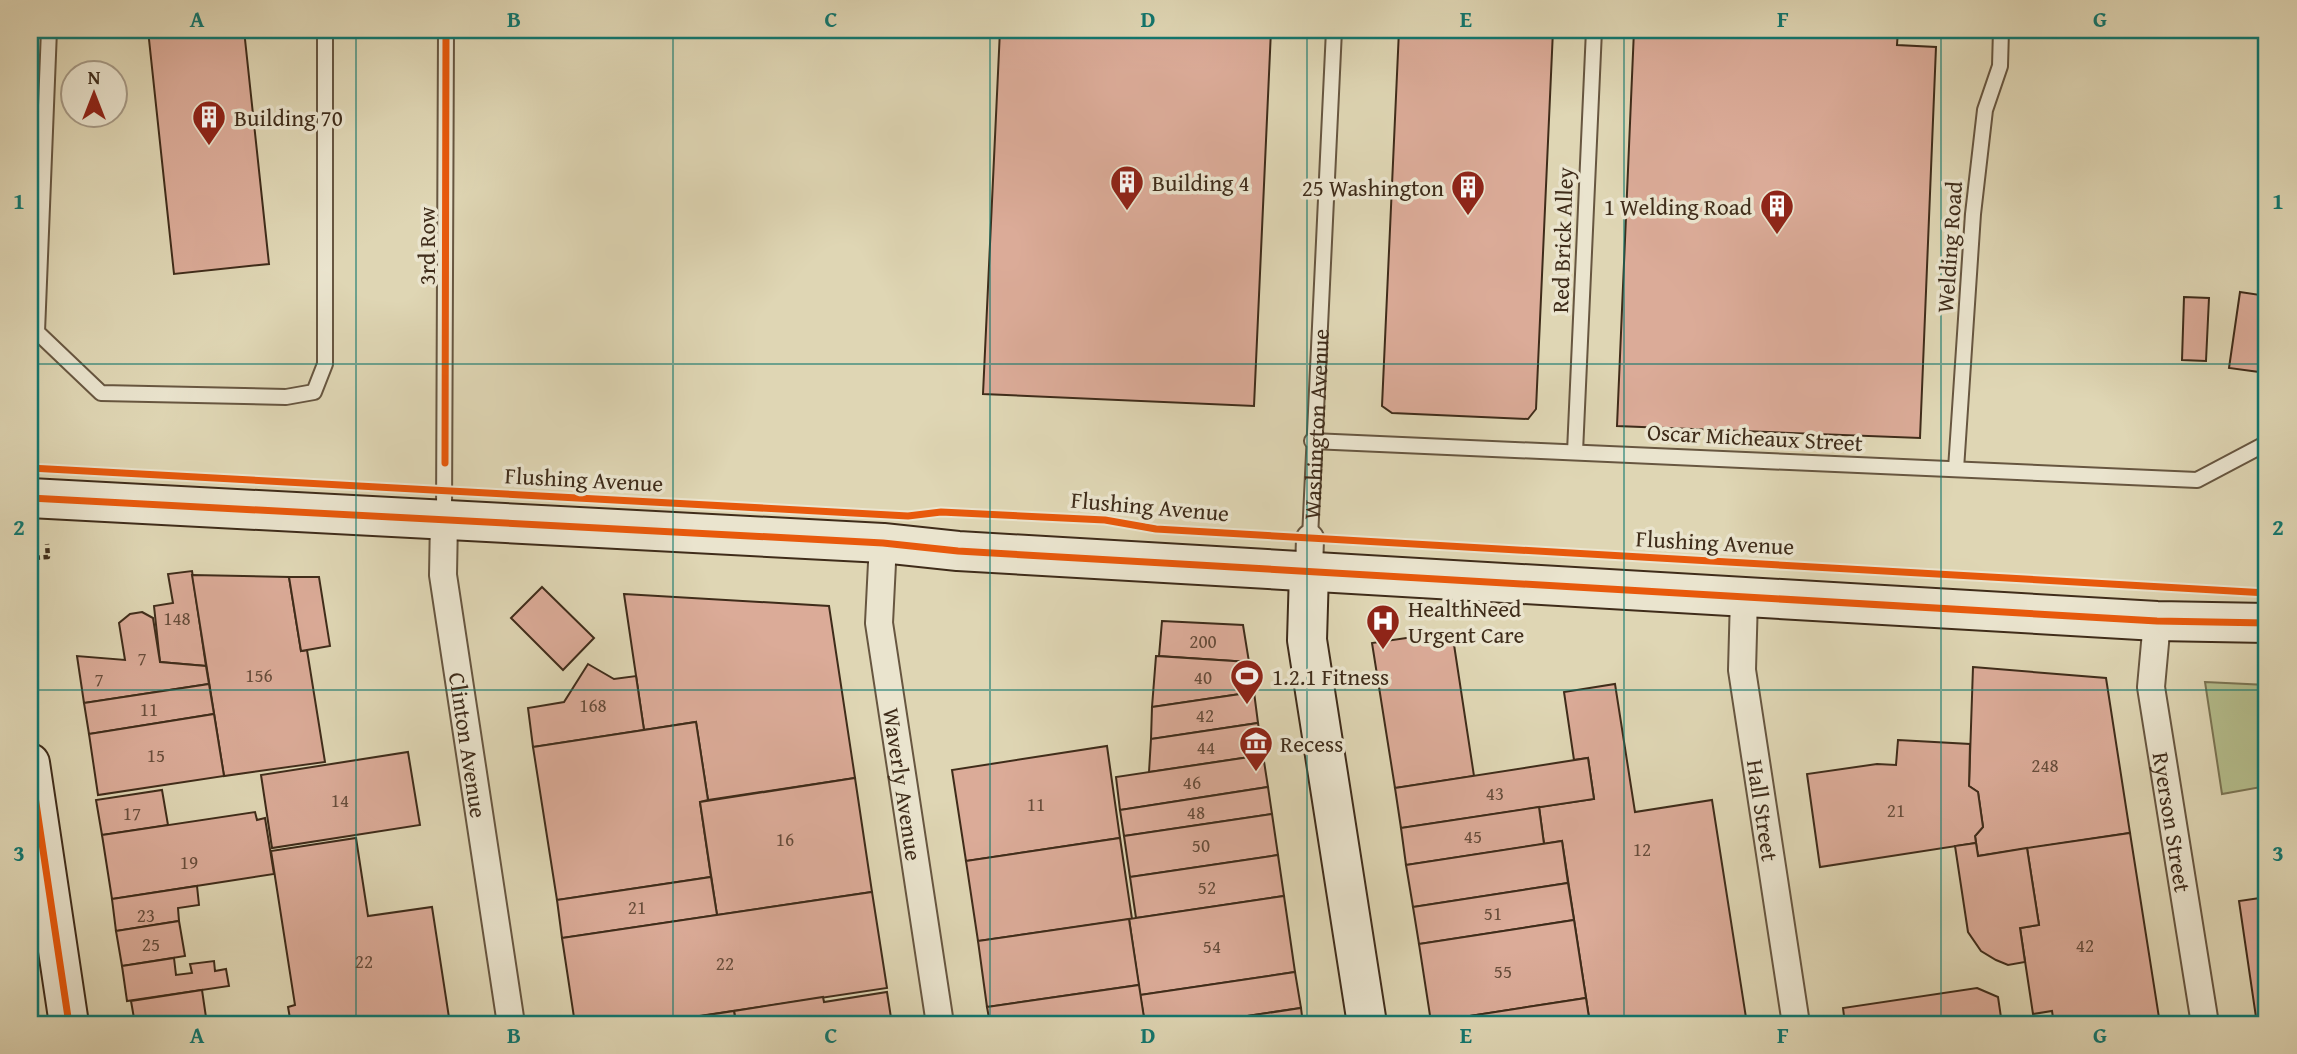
<svg xmlns="http://www.w3.org/2000/svg" width="2297" height="1054" viewBox="0 0 2297 1054" font-family="'Gentium Book Plus',serif">
	<rect width="100%" height="100%" fill="#dfd6b4"/>
	<filter id="stains"><feTurbulence type="fractalNoise" baseFrequency=".00286" numOctaves="4"/><feColorMatrix values="0 0 0 0 .2 0 0 0 0 .09 0 0 0 0 .02 0 0 0 .5 -.17"/></filter>
	<radialGradient id="worn" r=".72"><stop offset=".6" stop-color="#630" stop-opacity="0"/><stop offset="1" stop-color="#630" stop-opacity=".3"/></radialGradient>
	<!-- green -->
	<path fill="#b4bd8c" stroke="#7a7453" stroke-width="2" d="M2205,682L2267,685V786L2222,794Z"/>
	<!-- building -->
	<g fill="#dbab98" stroke="#3f2c1a" stroke-width="2">
		<path d="M148,30H244L269,264L174,274Z"/>
		<path d="M1000,30H1271L1254,406L983,394Z"/>
		<path d="M1399,30H1553L1536,409L1528,419L1392,413L1382,406Z"/>
		<path d="M1634,30H1898L1897,45L1936,47L1920,438L1617,426Z"/>
		<path d="M2240,292L2267,296V373L2229,368Z"/>
		<path d="M2184,297L2209,298L2206,361L2182,360Z"/>
		<path d="M192,571L206,666L160,662L154,606L173,603L168,574Z"/>
		<path d="M192,575L289,577L301,651L307,650L325,762L224,776Z"/>
		<path d="M289,577H319L330,646L301,651Z"/>
		<path d="M542,587L594,638L563,670L511,618Z"/>
		<path d="M624,594L829,606L855,778L708,800L696,722L644,730Z"/>
		<path d="M142,612L153,618L160,662L206,666L209,684L84,703L77,656L125,660L119,623L130,614Z"/>
		<path d="M1162,621L1243,625L1249,662L1159,656Z"/>
		<path d="M1420,636L1453,638L1474,776L1395,788L1372,643Z"/>
		<path d="M1156,656L1249,662L1254,692L1152,707Z"/>
		<path d="M588,664L614,679L636,676L644,730L533,747L528,708L564,702Z"/>
		<path d="M1973,667L2106,678L2130,833L1978,856L1975,836L1983,827L1978,792L1969,786Z"/>
		<path d="M209,684L214,714L89,734L84,703Z"/>
		<path d="M1615,684L1635,812L1712,800L1747,1024H1590L1562,841L1544,844L1539,807L1594,799L1588,758L1574,760L1564,692Z"/>
		<path d="M1254,692L1258,723L1151,739L1152,707Z"/>
		<path d="M214,714L224,776L98,795L89,734Z"/>
		<path d="M696,722L708,800L700,802L711,877L557,900L533,747Z"/>
		<path d="M1258,723L1263,755L1149,772L1151,739Z"/>
		<path d="M1898,740L1970,744L1969,786L1978,792L1983,827L1975,836L1976,843L1820,867L1807,774L1877,764L1896,765Z"/>
		<path d="M1107,746L1120,838L966,861L952,770Z"/>
		<path d="M408,752L420,825L272,848L261,775Z"/>
		<path d="M1263,755L1268,787L1120,810L1116,777Z"/>
		<path d="M1588,758L1594,799L1401,828L1395,788Z"/>
		<path d="M855,778L872,892L717,915L700,802Z"/>
		<path d="M1268,787L1272,814L1124,836L1120,810Z"/>
		<path d="M162,790L168,825L102,835L96,800Z"/>
		<path d="M1539,807L1544,844L1406,865L1401,828Z"/>
		<path d="M255,812L257,820L265,818L274,874L112,899L102,835Z"/>
		<path d="M1272,814L1278,855L1130,877L1124,836Z"/>
		<path d="M2130,833L2160,1024H2054L2052,1011L2033,1014L2020,928L2039,925L2027,848Z"/>
		<path d="M356,838L368,916L432,907L450,1024H291L288,1007L295,1005L271,851Z"/>
		<path d="M1120,838L1132,919L978,941L966,861Z"/>
		<path d="M1562,841L1568,883L1413,907L1406,865Z"/>
		<path d="M1976,843L1978,856L2027,848L2039,925L2020,928L2025,962L2008,965L1996,960L1981,951L1968,932L1955,846Z"/>
		<path d="M1278,855L1284,896L1136,918L1130,877Z"/>
		<path d="M711,877L717,915L562,938L557,900Z"/>
		<path d="M1568,883L1574,920L1419,944L1413,907Z"/>
		<path d="M197,886L199,905L178,908L179,921L116,931L112,899Z"/>
		<path d="M872,892L887,988L646,1024H575L562,938Z"/>
		<path d="M1284,896L1295,972L1140,995L1129,919Z"/>
		<path d="M2267,897V1024H2257L2239,901Z"/>
		<path d="M1129,919L1139,985L987,1007L978,941Z"/>
		<path d="M1574,920L1586,998L1431,1022L1419,944Z"/>
		<path d="M179,921L185,956L122,966L116,931Z"/>
		<path d="M174,958L176,975L192,973L190,964L214,961L215,971L226,969L229,986L127,1001L122,966Z"/>
		<path d="M1295,972L1301,1008L1194,1024H1145L1140,995Z"/>
		<path d="M1139,985L1145,1024H990L987,1007Z"/>
		<path d="M1977,988L1998,997L2002,1024H1845L1843,1008Z"/>
		<path d="M202,990L207,1024H135L131,1001Z"/>
		<path d="M887,992L892,1024H736L734,1011L823,997L824,1002Z"/>
		<path d="M1586,998L1590,1024L1431,1022Z"/>
		<path d="M1301,1008L1303,1024H1194Z"/>
		<path d="M734,1011L736,1024H689L688,1018Z"/>
	</g>
	<g fill="none" stroke-linecap="round" stroke-linejoin="round">
		<!-- service casing -->
		<g stroke="#675640" stroke-width="18">
			<g id="service">
				<path d="M49,30L37,332L101,393L286,397L314,392L325,364V30"/>
				<path d="M1312,441L2197,480L2267,443"/>
				<path d="M1575,452L1594,30"/>
				<path d="M1956,469L1973,214L1985,110L2000,66L2001,30"/>
				<path d="M444,518L446,30"/>
				<path id="s1" d="M1310,538L1334,30"/>
			</g>
		</g>
		<!-- minor casing -->
		<g stroke="#675640" stroke-width="30">
			<g id="minor">
				<path id="s2" d="M444,519L443,575L511,1024"/>
				<path id="s3" d="M883,543L879,623L940,1024"/>
				<path d="M1309,572L1310,538"/>
				<path id="s4" d="M1744,597L1742,670L1796,1024"/>
				<path id="s5" d="M2157,621L2151,687L2205,1024"/>
			</g>
		</g>
		<!-- secondary casing -->
		<g stroke="#3f2c1a" stroke-width="42">
			<g id="secondary">
				<path d="M30,498L883,543L958,551L2157,621L2267,623"/>
				<path d="M1309,572L1307,640L1367,1024"/>
				<path d="M30,763L69,1024"/>
			</g>
		</g>
		<!-- path -->
		<path stroke="#3f2c1a" stroke-width="4.5" stroke-dasharray="5 3.5" stroke-linecap="butt" d="M35,558L48,557L47,544"/>
		<!-- service -->
		<use href="#service" stroke="#eae4ce" stroke-width="14"/>
		<!-- minor -->
		<use href="#minor" stroke="#eae4ce" stroke-width="26"/>
		<!-- secondary -->
		<use href="#secondary" stroke="#eae4ce" stroke-width="38"/>
		<!-- cycleway casing -->
		<g stroke="#eae4ce" stroke-width="11">
			<g id="cycleway">
				<path d="M445,463L446,30"/>
				<path d="M30,468L908,516L941,512L1105,520L1156,529L1310,538L2267,593"/>
				<path d="M30,498L883,543L958,551L2157,621L2267,623"/>
				<path d="M30,763L69,1024"/>
			</g>
		</g>
		<!-- cycleway -->
		<use href="#cycleway" stroke="#e8590c" stroke-width="7"/>
	</g>
	<!-- grid -->
	<path fill="none" stroke="#0f766e" stroke-width="2" stroke-opacity="0.55" d="M356,30V1024M673,30V1024M990,30V1024M1307,30V1024M1624,30V1024M1941,30V1024M30,364H2267M30,690H2267"/>
	<!-- icons -->
	<defs>
		<g id="building-pin" transform="scale(1.75)"><path d="M0 17L-7.5 6A9.5 9.5 0 1 1 7.5 6Z" fill="#8f2418" stroke="#eae4ce"/><path d="M-4-6H4V6H1V3H-1V6H-4ZM-2.5-4.3h1.7v1.8h-1.7ZM.8-4.3h1.7v1.8H.8ZM-2.5-1h1.7V.8h-1.7ZM.8-1h1.7V.8H.8Z" fill="#fff"/></g>
		<g id="hospital-pin" transform="scale(1.75)"><path d="M0 17L-7.5 6A9.5 9.5 0 1 1 7.5 6Z" fill="#8f2418" stroke="#eae4ce"/><path d="M-5-5h3v3.5h4V-5h3V5h-3V1.5h-4V5h-3Z" fill="#fff"/></g>
		<g id="stadium-pin" transform="scale(1.75)"><path d="M0 17L-7.5 6A9.5 9.5 0 1 1 7.5 6Z" fill="#8f2418" stroke="#eae4ce"/><path d="M0-5a6.5 5 0 1 0 0 10a6.5 5 0 1 0 0-10ZM-3.5-1.8h7v3.6h-7Z" fill="#fff"/></g>
		<g id="museum-pin" transform="scale(1.75)"><path d="M0 17L-7.5 6A9.5 9.5 0 1 1 7.5 6Z" fill="#8f2418" stroke="#eae4ce"/><path d="M0-6L6-3V-2H-6V-3ZM-5-1h2V3h-2ZM-1-1h2V3h-2ZM3-1h2V3H3ZM-6 4H6V6H-6Z" fill="#fff"/></g>
	</defs>
	<g fill-rule="evenodd">
		<use href="#building-pin" x="209" y="117"/>
		<use href="#building-pin" x="1127" y="182"/>
		<use href="#building-pin" x="1468" y="187"/>
		<use href="#building-pin" x="1777" y="206"/>
		<use href="#hospital-pin" x="1383" y="621"/>
		<use href="#stadium-pin" x="1247" y="676"/>
		<use href="#museum-pin" x="1256" y="743"/>
	</g>
	<g text-anchor="middle" dominant-baseline="central" stroke-width="7" stroke-linejoin="round" paint-order="stroke">
		<!-- number labels -->
		<g font-size="19" fill="#664c3a">
			<text x="177" y="618">148</text>
			<text x="1203" y="641">200</text>
			<text x="142" y="658">7</text>
			<text x="259" y="675">156</text>
			<text x="1203" y="677">40</text>
			<text x="99" y="679">7</text>
			<text x="593" y="705">168</text>
			<text x="149" y="709">11</text>
			<text x="1205" y="715">42</text>
			<text x="1206" y="747">44</text>
			<text x="156" y="755">15</text>
			<text x="2045" y="765">248</text>
			<text x="1192" y="782">46</text>
			<text x="1495" y="793">43</text>
			<text x="340" y="800">14</text>
			<text x="1036" y="804">11</text>
			<text x="1896" y="810">21</text>
			<text x="1196" y="812">48</text>
			<text x="132" y="813">17</text>
			<text x="1473" y="836">45</text>
			<text x="785" y="839">16</text>
			<text x="1201" y="845">50</text>
			<text x="1642" y="849">12</text>
			<text x="189" y="862">19</text>
			<text x="1207" y="887">52</text>
			<text x="637" y="907">21</text>
			<text x="1493" y="913">51</text>
			<text x="146" y="915">23</text>
			<text x="151" y="944">25</text>
			<text x="2085" y="945">42</text>
			<text x="1212" y="946">54</text>
			<text x="364" y="961">22</text>
			<text x="725" y="963">22</text>
			<text x="1503" y="971">55</text>
		</g>
		<!-- poi labels -->
		<g font-size="23" fill="#3f2c1a" stroke="#eae4ce" text-anchor="start">
			<text x="234" y="117">Building 70</text>
			<text x="1152" y="182">Building 4</text>
			<text x="1444" y="187" text-anchor="end">25 Washington</text>
			<text x="1752" y="206" text-anchor="end">1 Welding Road</text>
			<text x="1408" y="608">HealthNeed<tspan x="1408" dy="26">Urgent Care</tspan></text>
			<text x="1272" y="676">1.2.1 Fitness</text>
			<text x="1280" y="743">Recess</text>
		</g>
		<!-- street labels -->
		<g font-size="23" fill="#3f2c1a" stroke="#eae4ce">
			<text transform="translate(1562 240) rotate(-88)">Red Brick Alley</text>
			<text transform="translate(426 246) rotate(-90)">3rd Row</text>
			<text transform="translate(1949 247) rotate(-86)">Welding Road</text>
			<text stroke="none"><textPath href="#s1" startOffset="114">Washington Avenue</textPath></text>
			<text transform="translate(1755 437) rotate(3)">Oscar Micheaux Street</text>
			<text transform="translate(584 479) rotate(3)">Flushing Avenue</text>
			<text transform="translate(1150 506) rotate(5)">Flushing Avenue</text>
			<text transform="translate(1715 542) rotate(3)">Flushing Avenue</text>
			<text stroke="none"><textPath href="#s2" startOffset="228">Clinton Avenue</textPath></text>
			<text stroke="none"><textPath href="#s3" startOffset="243">Waverly Avenue</textPath></text>
			<text stroke="none"><textPath href="#s4" startOffset="215">Hall Street</textPath></text>
			<text stroke="none"><textPath href="#s5" startOffset="203">Ryerson Street</textPath></text>
		</g>
	</g>
	<!-- margin -->
	<rect width="2297" height="1054" fill="none" stroke="#dfd6b4" stroke-width="77"/>
	<!-- north arrow -->
	<g transform="translate(94 94)"><circle r="33" fill="#eae4ce" stroke="#a69a86" stroke-width="2"/>
	<path d="M0-5L12 26L0 18L-12 26Z" fill="#8f2418"/>
	<text y="-10" font-size="19" font-weight="bold" text-anchor="middle" fill="#3f2c1a">N</text>
	</g>
	<rect x="38" y="38" width="2220" height="978" fill="none" stroke="#0f766e" stroke-width="2.5"/>
	<g font-size="23" text-anchor="middle" font-weight="bold" fill="#0f766e">
		<text x="197" y="27">A</text>
		<text x="514" y="27">B</text>
		<text x="831" y="27">C</text>
		<text x="1148" y="27">D</text>
		<text x="1466" y="27">E</text>
		<text x="1783" y="27">F</text>
		<text x="2100" y="27">G</text>
		<text x="19" y="209">1</text>
		<text x="2278" y="209">1</text>
		<text x="19" y="535">2</text>
		<text x="2278" y="535">2</text>
		<text x="19" y="861">3</text>
		<text x="2278" y="861">3</text>
		<text x="197" y="1043">A</text>
		<text x="514" y="1043">B</text>
		<text x="831" y="1043">C</text>
		<text x="1148" y="1043">D</text>
		<text x="1466" y="1043">E</text>
		<text x="1783" y="1043">F</text>
		<text x="2100" y="1043">G</text>
	</g>
	<rect width="100%" height="100%" filter="url(#stains)"/>
	<rect width="100%" height="100%" fill="url(#worn)"/>
</svg>
